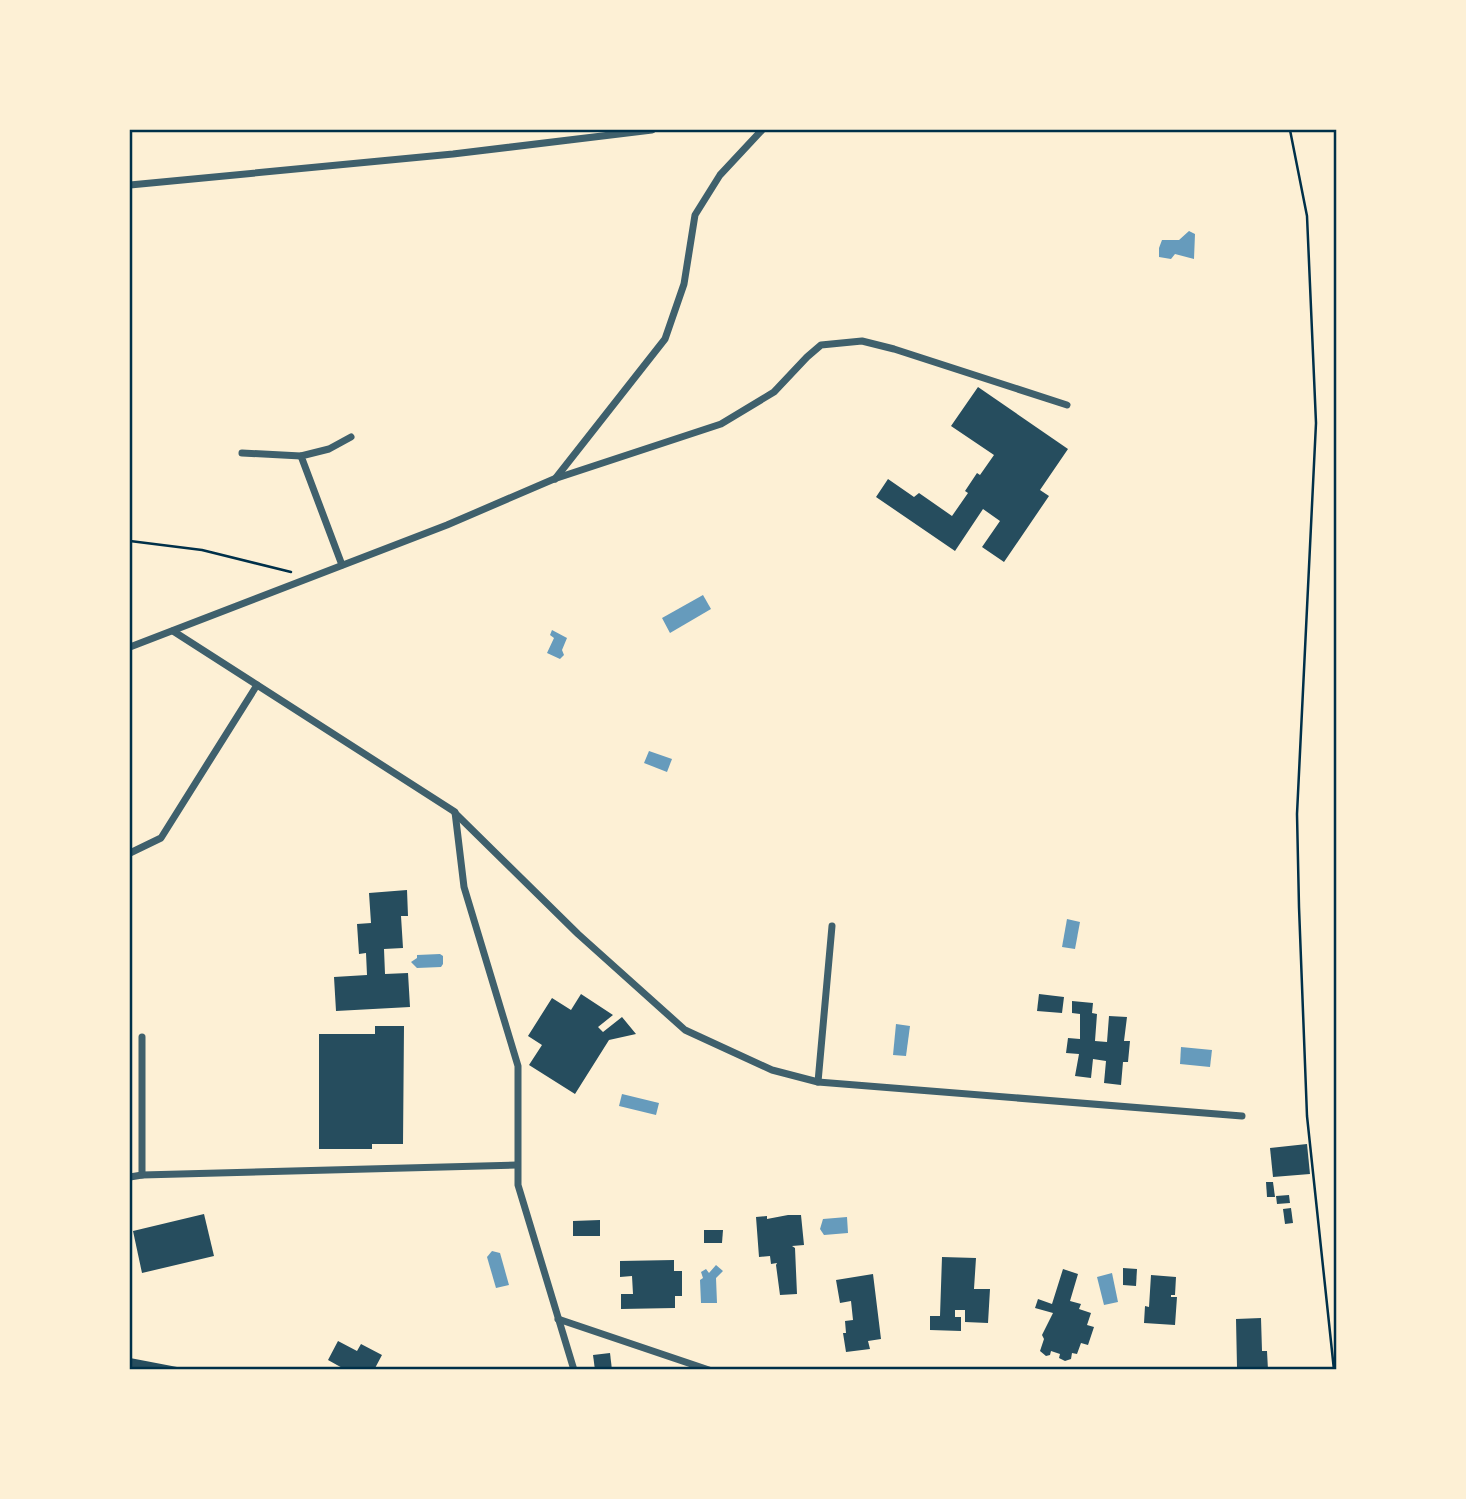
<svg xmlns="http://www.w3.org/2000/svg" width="1466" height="1499" viewBox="0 0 1466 1499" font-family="'Times New Roman',serif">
	<rect width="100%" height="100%" fill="#fdf0d5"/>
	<!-- water -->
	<g fill="#669bbc">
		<path d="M1189,231L1195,234L1194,259L1175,254L1171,259L1159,257V248L1162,240H1179Z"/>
		<path d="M703,595L711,609L670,633L662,618Z"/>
		<path d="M552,630L567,638L562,650L564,655L560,659L547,653L554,638L550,635Z"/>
		<path d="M649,751L672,759L667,772L644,763Z"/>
		<path d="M1067,919L1080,922L1075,949L1062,947Z"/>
		<path d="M440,954L443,956V964L441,967L417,968L411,962L417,958V955Z"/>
		<path d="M896,1024L910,1026L906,1056L893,1055Z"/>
		<path d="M1181,1047L1212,1050L1210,1067L1180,1064Z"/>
		<path d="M622,1094L659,1103L656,1115L619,1106Z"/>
		<path d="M847,1217L848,1233L824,1235L820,1229L823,1219Z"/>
		<path d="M492,1251L500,1253L509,1285L496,1288L487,1257Z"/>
		<path d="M716,1265L723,1271L716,1278L717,1303H701L700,1280L703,1278L701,1272L706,1269L709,1273Z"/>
		<path d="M1112,1273L1118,1302L1104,1305L1097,1277Z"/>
	</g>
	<!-- building -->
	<g fill="#264d5e">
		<path d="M978,387L1068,449L1040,490L1049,496L1004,562L982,547L1000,521L983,509L955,551L876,497L888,479L914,497L919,493L952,516L968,493L965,491L977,473L980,475L994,455L951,426Z"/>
		<path d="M407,890L408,916H401L403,948L384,949L385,974L408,973L410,1007L336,1011L334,977L367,975L366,953L359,954L357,924L371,923L369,893Z"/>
		<path d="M581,994L613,1015L598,1027L603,1032L622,1017L636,1034L609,1040L575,1094L529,1065L542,1045L528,1036L552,998L571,1010Z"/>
		<path d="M1039,994L1064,997L1062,1013L1037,1011Z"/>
		<path d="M1072,1001L1093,1003L1092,1013L1097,1014L1095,1041L1107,1042L1109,1016L1127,1017L1124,1041H1130L1128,1062H1123L1121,1085L1104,1083L1106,1061L1093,1059L1091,1078L1075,1076L1079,1054L1066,1053L1068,1038L1080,1039V1014L1072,1013Z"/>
		<path d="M375,1026H404L403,1144H372V1149H319V1034H375Z"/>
		<path d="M1307,1144L1310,1174L1273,1177L1270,1148Z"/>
		<path d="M1266,1182H1273L1275,1197H1267Z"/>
		<path d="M1289,1195L1290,1203L1277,1204L1276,1196Z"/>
		<path d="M1291,1208L1293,1223L1285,1224L1283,1209Z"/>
		<path d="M204,1214L214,1256L142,1273L133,1231Z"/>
		<path d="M788,1215H801L804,1245L792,1246L795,1248L797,1294L780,1295L776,1265L777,1263L771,1264L770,1256L759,1257L756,1217L767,1216V1219Z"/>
		<path d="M600,1220V1236H573V1221Z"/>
		<path d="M704,1230H723L722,1243H704Z"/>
		<path d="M942,1257L976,1258L974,1289H990L988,1323L965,1322V1310H955V1317H961V1331L930,1330V1316H940Z"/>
		<path d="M674,1260V1271H682V1296H675V1308L621,1309V1294H633L632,1276L620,1277V1261Z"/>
		<path d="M1123,1268L1137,1269L1136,1286L1123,1285Z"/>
		<path d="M1063,1269L1078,1274L1070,1301L1081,1304L1079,1309L1091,1313L1087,1325L1094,1327L1088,1345L1081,1343L1077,1354L1072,1353L1071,1359L1065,1361L1059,1358L1060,1354L1051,1351L1050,1355L1046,1356L1040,1351L1044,1339L1042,1335L1053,1313L1035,1308L1038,1299L1052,1304Z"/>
		<path d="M873,1274L881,1339L868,1341L870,1349L846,1352L843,1333H846L845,1321L853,1320L851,1301L840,1303L836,1280Z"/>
		<path d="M1151,1275L1176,1277L1175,1295H1171V1297H1177L1175,1325L1144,1323L1145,1306L1149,1307Z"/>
		<path d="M1261,1318L1262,1351H1267L1268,1370H1232V1367H1237L1236,1319Z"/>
		<path d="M338,1341L357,1351L361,1344L382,1355L374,1370H346L328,1360Z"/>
		<path d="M610,1353L612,1370H595L593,1355Z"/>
		<path d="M130,1358L177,1367L176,1370H130Z"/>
	</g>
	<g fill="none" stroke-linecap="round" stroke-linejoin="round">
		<!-- path -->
		<g stroke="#003049" stroke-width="2.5">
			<path d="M1290,130L1307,216L1316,423L1297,814L1299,907L1307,1116L1334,1370"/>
			<path d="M130,541L202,550L291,572"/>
		</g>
		<!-- minor -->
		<g stroke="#3f606c" stroke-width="7">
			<path d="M130,185L453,154L652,130"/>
			<path d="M242,453L301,456"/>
			<path d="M555,479L665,339L684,284L695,215L720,175L762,130"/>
			<path d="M342,565L301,456L329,449L351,437"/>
			<path d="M173,631L455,812L464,887L518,1066V1185L574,1370"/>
			<path d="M130,647L447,525L554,479L721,424L774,392L807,357L821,345L862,341L894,349L1067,405"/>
			<path d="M455,813L578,934L685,1030L772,1070L818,1082L832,926"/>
			<path d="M130,853L161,838L257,685"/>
			<path d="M818,1082L1242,1116"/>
			<path d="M142,1175V1037"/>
			<path d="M130,1177L142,1175L517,1165"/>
			<path d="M558,1319L709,1370"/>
		</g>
	</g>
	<!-- border -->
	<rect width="1466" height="1499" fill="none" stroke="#fdf0d5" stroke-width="262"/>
	<rect x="131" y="131" width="1204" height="1237" fill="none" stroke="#003049" stroke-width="2.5"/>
</svg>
